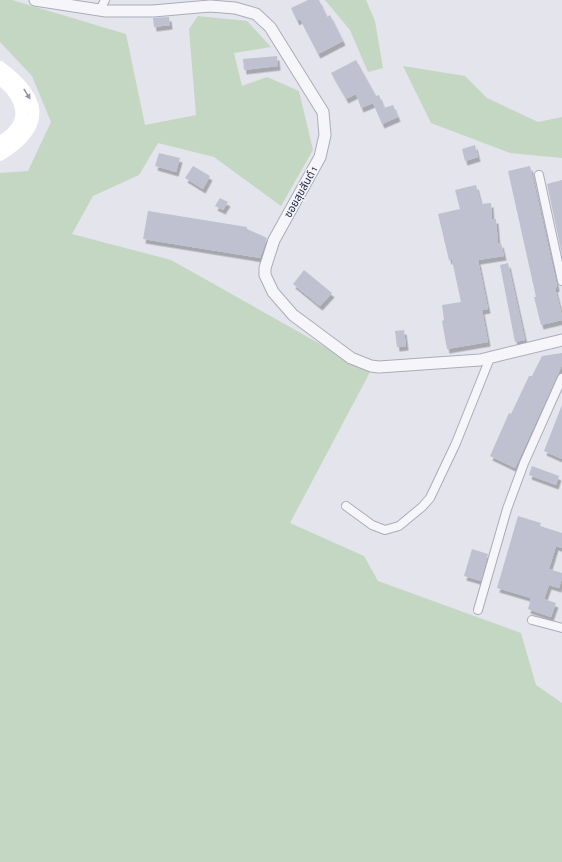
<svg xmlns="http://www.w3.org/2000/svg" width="562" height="862" viewBox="0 0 562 862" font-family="'Alegreya Sans','Noto Sans Thai',sans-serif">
	<defs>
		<filter id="shadow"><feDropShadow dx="2.5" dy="4.5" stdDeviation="0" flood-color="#0004"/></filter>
	</defs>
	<rect width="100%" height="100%" fill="#e3e4ec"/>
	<!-- green -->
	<g fill="#c3d7c3">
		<path d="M0,0H12L126,34L145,125L196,115L189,29L198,16L247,21L271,47L234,53L242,86L267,77L299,91L313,150L281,206L214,157L158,143L139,175L93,196L72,234L171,260L370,372L290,523L364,556L378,581L521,633L536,685L562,703V862H0V173L28,171L51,122L32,76L0,42Z"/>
		<path d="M325,0H366L375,21L383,68L368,72L350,30Z"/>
		<path d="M403,66L465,76L487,98L538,122L562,117V158L510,153L431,123Z"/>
	</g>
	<!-- building -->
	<g fill="#bfc1d0" filter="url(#shadow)">
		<path d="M308,0H319L327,17L330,15L343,41L318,54L300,19L297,21L291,8Z"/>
		<path d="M169,17L170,25L154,27L153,18Z"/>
		<path d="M277,56L278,66L244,70L243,59Z"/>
		<path d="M356,60L376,96L379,95L384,108L393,105L398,117L382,124L373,103L361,108L356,94L346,99L331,73Z"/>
		<path d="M475,145L478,157L465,161L462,149Z"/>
		<path d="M159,153L180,158L176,172L155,166Z"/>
		<path d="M193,166L210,176L203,189L185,178Z"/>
		<path d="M530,166L556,281L557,287L555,288L562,316V320L541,325L534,297H536L508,171Z"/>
		<path d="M562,180V255L547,184Z"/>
		<path d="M476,185L481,204L491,203L492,219H496L498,244L501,243L504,256L478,260L488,309L482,310L488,342L447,349L442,321L444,320L442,305L461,302L452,260H449L438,214L460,209L455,190Z"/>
		<path d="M220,198L228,202L223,210L215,206Z"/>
		<path d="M148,211L247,227V229L267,238L260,258L143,239Z"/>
		<path d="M508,263L525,340L515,342L500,265Z"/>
		<path d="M304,270L332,293L320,306L293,284Z"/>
		<path d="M404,330L406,346L397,347L395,331Z"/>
		<path d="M562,353V365L515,468L490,456L509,413L511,414L529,376H532L542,356Z"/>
		<path d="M562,405V459L544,451Z"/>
		<path d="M532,466L559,476L556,485L529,475Z"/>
		<path d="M518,516L541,523L540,526L562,533V548L556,546L549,569L562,573V578L559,588L549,585L544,599L556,603L551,617L528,609L531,598L497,588Z"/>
		<path d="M472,549L488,554L481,581L464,576Z"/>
	</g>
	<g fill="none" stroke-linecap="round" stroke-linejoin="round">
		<!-- minor casing -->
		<g stroke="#abacba" stroke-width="10">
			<g id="minor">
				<path d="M100,10L105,0"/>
				<path d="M539,175L562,281"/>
				<path d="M346,506L372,525L385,530L399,526L422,507L430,498L456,443L490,358"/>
				<path d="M478,610L507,509L524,463L562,378"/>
				<path d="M532,620L562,628"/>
			</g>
		</g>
		<!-- tertiary casing -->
		<g stroke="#abacba" stroke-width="13">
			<path id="tertiary" d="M35,0L106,11H153L210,6L235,8L256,14L270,27L323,112L325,135L320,157L274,240L265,268V275L273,292L293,315L351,358L371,366L379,367L480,360L562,340"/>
		</g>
		<!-- minor -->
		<use href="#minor" stroke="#f6f6fa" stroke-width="8"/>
		<!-- tertiary -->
		<use href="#tertiary" stroke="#f6f6fa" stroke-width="11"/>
		<!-- secondary -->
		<g stroke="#fff" stroke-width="12">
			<path d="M0,67C42,98 47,126 0,155"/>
			<path d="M0,79C26,99 31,124 0,142"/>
		</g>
	</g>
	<!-- one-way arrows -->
	<defs><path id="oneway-solid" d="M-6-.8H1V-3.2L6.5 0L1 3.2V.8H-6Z"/></defs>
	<use fill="#9495a2" href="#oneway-solid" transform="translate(27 94) rotate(58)"/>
	<g text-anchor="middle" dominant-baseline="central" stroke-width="3" stroke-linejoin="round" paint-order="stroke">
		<!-- street labels -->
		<g font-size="11" fill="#282b46" stroke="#f3f4f9">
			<text transform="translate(301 192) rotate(-61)">ซอยสุขสันต์ 1</text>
		</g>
	</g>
</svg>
